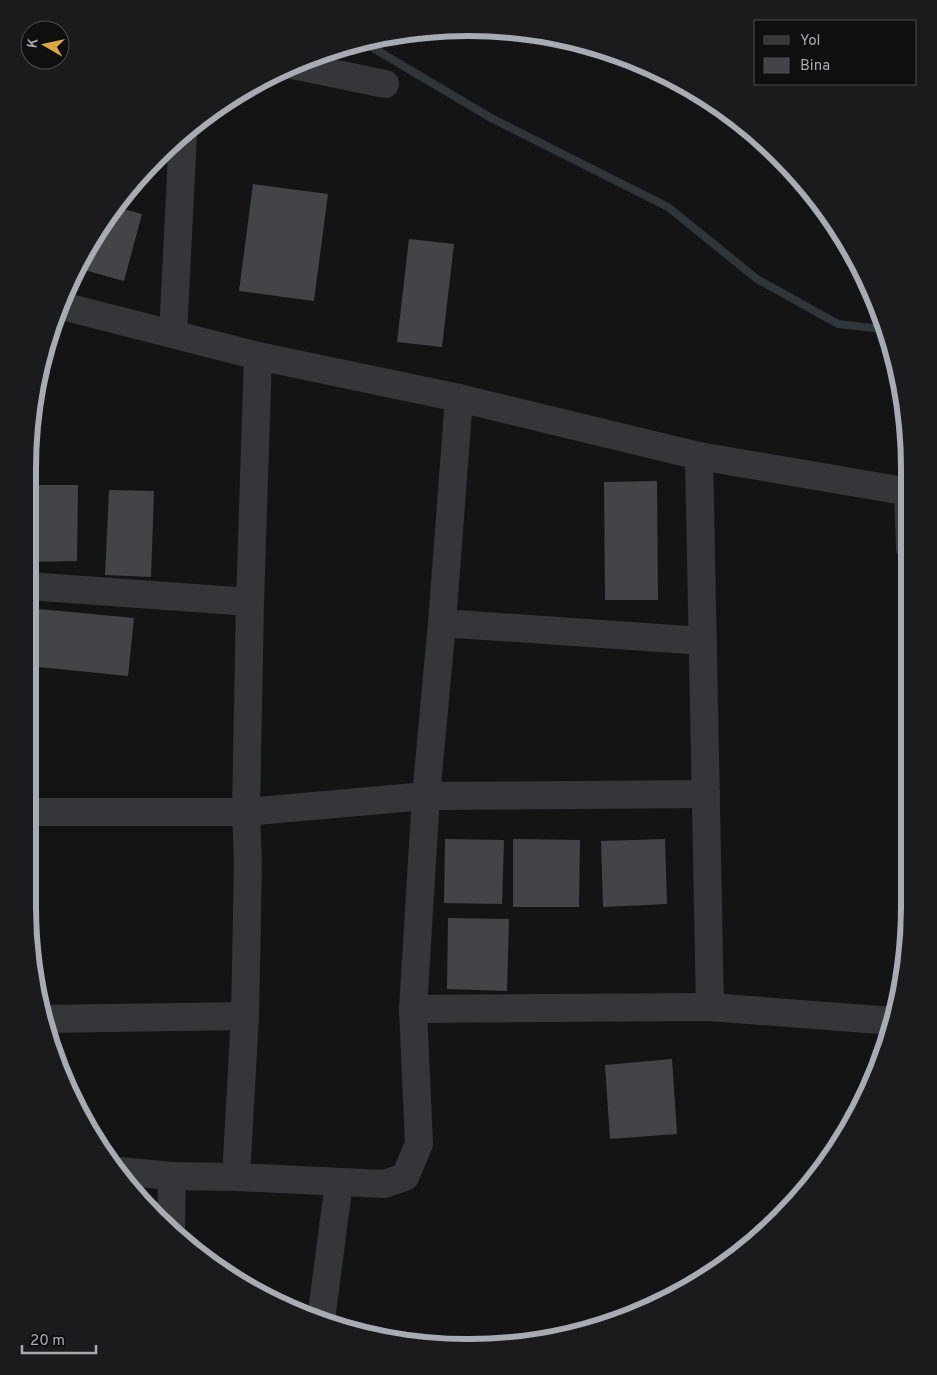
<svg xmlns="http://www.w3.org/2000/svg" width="937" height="1375" viewBox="0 0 937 1375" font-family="Overpass,sans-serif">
	<rect width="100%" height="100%" fill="#141415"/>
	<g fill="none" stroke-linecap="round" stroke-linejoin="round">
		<!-- stream -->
		<path stroke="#2e363c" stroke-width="8" d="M363,42L491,118L668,207L757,279L838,324L883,329"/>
	</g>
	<!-- building -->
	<g fill="#434448">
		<path d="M253,184L328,194L314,301L239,291Z"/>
		<path d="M120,208L142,214L124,281L77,268Z"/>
		<path d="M409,239L454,244L442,347L397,342Z"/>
		<path d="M657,481L658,600H605L604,482Z"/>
		<path d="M28,485H78L77,561L28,562Z"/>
		<path d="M109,490L154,491L151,577L105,575Z"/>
		<path d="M28,608L134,618L128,676L28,666Z"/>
		<path d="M445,839L504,840L502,904L444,903Z"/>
		<path d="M513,839L580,840L579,907H513Z"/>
		<path d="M665,839L667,904L603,907L601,841Z"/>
		<path d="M448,918L509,919L507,991L447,989Z"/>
		<path d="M672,1059L677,1134L610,1139L605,1065Z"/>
	</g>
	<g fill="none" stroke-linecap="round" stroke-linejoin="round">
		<!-- minor -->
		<g stroke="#35363a" stroke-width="28">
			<path d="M293,65L385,84"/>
			<path d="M62,306L258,356L459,398L699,456L910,492"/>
			<path d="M173,334L183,135"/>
			<path d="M699,456L710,1007"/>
			<path d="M910,493L908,492L910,548"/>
			<path d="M28,586L250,602"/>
			<path d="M442,623L703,641"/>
			<path d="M28,812H246L426,796L706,794"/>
			<path d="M413,1009L710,1007L893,1021"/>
			<path d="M42,1019L245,1016"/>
			<path d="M119,1171L172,1176L236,1177L384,1184L405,1177L419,1144L413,1009L426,796L442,623L459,398"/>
			<path d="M236,1177L245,1016L248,862L246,812L250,602L258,356"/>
			<path d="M171,1230L172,1176"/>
			<path d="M321,1320L339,1182"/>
		</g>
	</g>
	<!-- crop -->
	<path d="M0 0H937V1375H0ZM468 36H469A432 432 0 0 1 901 468V907A432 432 0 0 1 469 1339H468A432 432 0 0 1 36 907V468A432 432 0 0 1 468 36Z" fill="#1b1b1d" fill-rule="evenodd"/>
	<path fill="none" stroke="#a7abb4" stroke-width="6" d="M468 36H469A432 432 0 0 1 901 468V907A432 432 0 0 1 469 1339H468A432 432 0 0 1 36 907V468A432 432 0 0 1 468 36Z"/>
	<!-- legend -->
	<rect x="754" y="20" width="162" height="65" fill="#0f0f10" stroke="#4c4d52"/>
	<rect x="764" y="36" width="25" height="8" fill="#35363a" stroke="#4c4d52"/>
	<text x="800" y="45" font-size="15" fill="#a7abb4">Yol</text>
	<rect x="764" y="58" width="25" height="15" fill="#434448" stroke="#4c4d52"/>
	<text x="800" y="70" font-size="15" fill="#a7abb4">Bina</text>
	<!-- north arrow -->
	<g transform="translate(45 45) rotate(279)"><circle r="24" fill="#0f0f10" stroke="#4c4d52"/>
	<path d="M0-4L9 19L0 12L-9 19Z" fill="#dda644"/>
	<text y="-8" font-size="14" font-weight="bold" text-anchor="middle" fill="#a7abb4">K</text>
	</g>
	<!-- scale -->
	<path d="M22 1345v8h74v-8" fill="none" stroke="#a7abb4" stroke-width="2.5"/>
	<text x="30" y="1345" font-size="15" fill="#a7abb4" stroke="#0f0f10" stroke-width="4" paint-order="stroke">20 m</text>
</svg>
